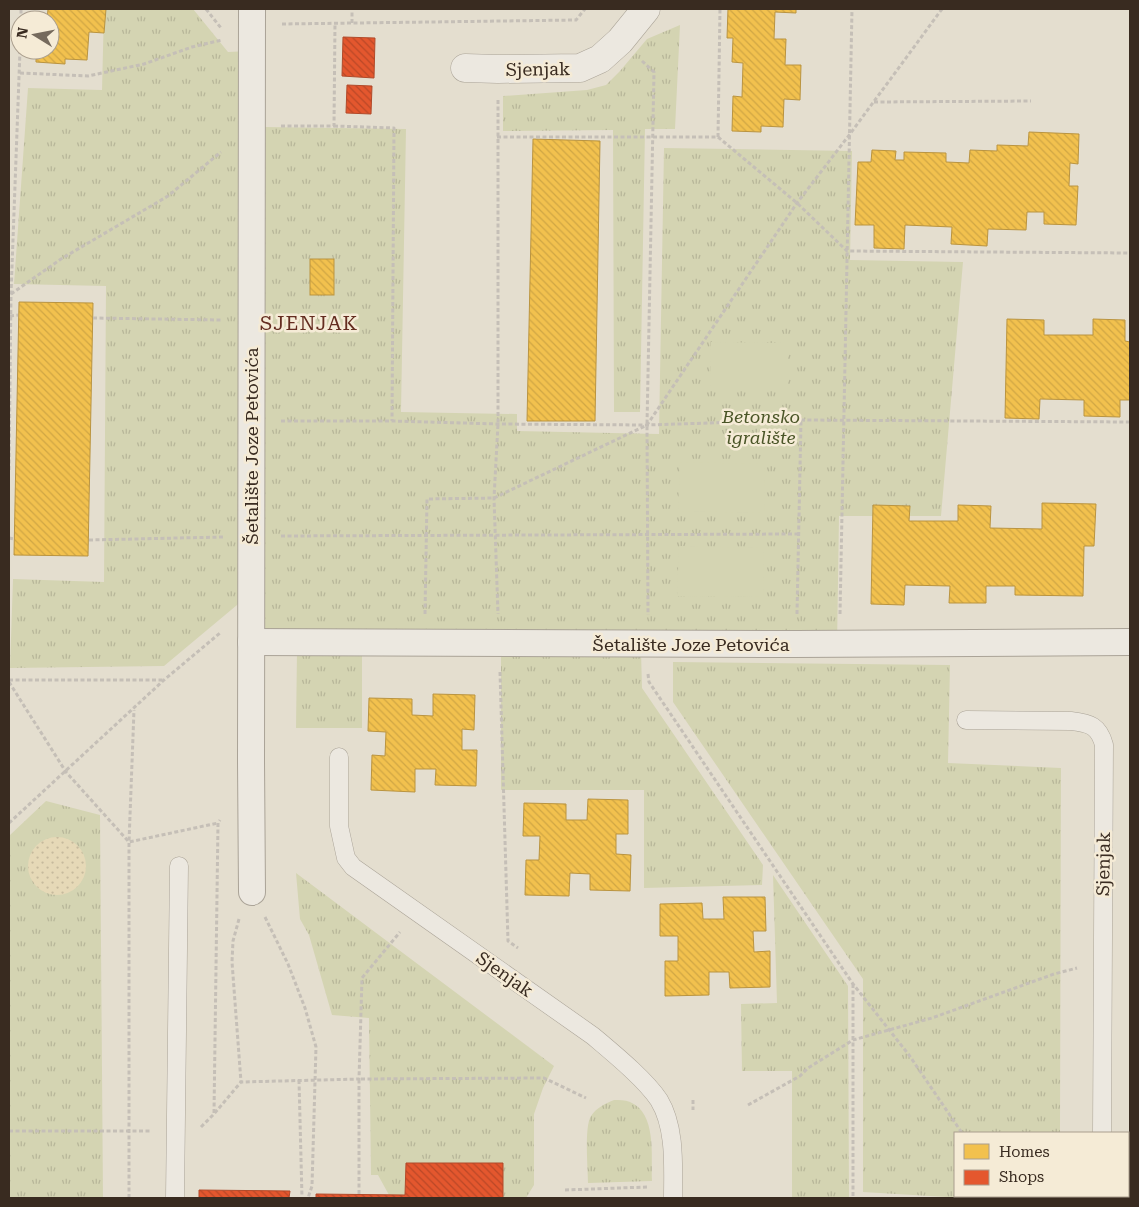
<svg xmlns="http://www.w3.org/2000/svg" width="1139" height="1207" viewBox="0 0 1139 1207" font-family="'Roboto Serif',serif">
	<defs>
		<pattern id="grass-tufts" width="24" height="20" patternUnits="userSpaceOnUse" patternTransform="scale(1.25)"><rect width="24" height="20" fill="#d4d4b2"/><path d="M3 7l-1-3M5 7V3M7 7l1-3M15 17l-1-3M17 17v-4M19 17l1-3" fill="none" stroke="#b7b699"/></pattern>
		<pattern id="sand-dots" width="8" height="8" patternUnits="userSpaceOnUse" patternTransform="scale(1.25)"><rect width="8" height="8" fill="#e6d9b7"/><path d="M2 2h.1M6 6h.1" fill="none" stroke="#c6ba9d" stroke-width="1.8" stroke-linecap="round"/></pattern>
		<pattern id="homes-back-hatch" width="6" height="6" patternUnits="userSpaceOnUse" patternTransform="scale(1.25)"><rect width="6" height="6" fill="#f2c14e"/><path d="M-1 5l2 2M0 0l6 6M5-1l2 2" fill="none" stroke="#d0a644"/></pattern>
		<pattern id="shops-back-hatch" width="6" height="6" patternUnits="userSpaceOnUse" patternTransform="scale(1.25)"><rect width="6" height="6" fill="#e4572e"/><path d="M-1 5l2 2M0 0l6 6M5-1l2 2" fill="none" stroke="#ba4827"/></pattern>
	</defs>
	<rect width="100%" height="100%" fill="#e4decf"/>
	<!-- grass -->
	<g fill="url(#grass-tufts)">
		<path d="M104,9H193L228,52L249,51L243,600L164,666L10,668L13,579L104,582L106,286L14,284L28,88L102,90Z"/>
		<path d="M680,25L675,129H645L640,412H614L613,130L503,131V96L587,90L606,85L620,71L647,39Z"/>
		<path d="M265,127L406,129L401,412L517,414V431L659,434L664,148L852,151L850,260L963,262L941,516H839L837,647L257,638Z"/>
		<path d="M297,651H362V728H296Z"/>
		<path d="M641,651L642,688L763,865L762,885L644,888V790H501V652Z"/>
		<path d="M673,662L950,665L948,763L1061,768L1060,1133H955V1196H1060V1198H963L863,1192V979L673,702Z"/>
		<path d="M46,801L100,815L103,1198H9V836Z"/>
		<path d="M296,873L554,1066L543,1088L534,1114V1185L526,1198H503V1163H406L405,1195H389L378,1175H371L369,1018L332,1015L309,935L300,919Z"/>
		<path d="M773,875L848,986L849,1198H792V1071H742L741,1004L777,1003Z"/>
		<path d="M614,1100C619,1100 625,1100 630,1102C657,1113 651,1156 652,1181L588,1183C588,1168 584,1127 591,1116C596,1108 606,1103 614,1100Z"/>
	</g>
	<!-- sand -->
	<circle fill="url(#sand-dots)" cx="57" cy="866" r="29"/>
	<!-- pitch -->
	<g fill="#d4d4b2">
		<path d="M711,342L787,343V390H710Z"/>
		<path d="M680,462L765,464L764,513L678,511Z"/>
		<path d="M679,546L764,548L763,597L677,596Z"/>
	</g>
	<!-- homes -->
	<g fill="url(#homes-back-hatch)" stroke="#ba9440">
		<path d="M48,9H106L104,33L89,32L87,60L65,59V64L36,62V50H50V20H47Z"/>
		<path d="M728,9H796V13L775,12L774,39H786L785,65H801L800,100L784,99L783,127L761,126V132L732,131L733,96L742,97L743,63L732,62L733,38H727Z"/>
		<path d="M1029,132L1079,134L1078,164L1070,163L1069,186H1078L1076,225L1044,224V212H1027L1026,230L988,229L987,246L951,244L952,227L905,225L904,249L874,248V225H855L858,162H871L872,150L896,151L895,160H904V152L946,153V162L969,163L970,150L997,151V145L1028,146Z"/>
		<path d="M533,139L600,141L595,421H527Z"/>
		<rect x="310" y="259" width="24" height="36"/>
		<path d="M19,302L93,303L88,556L14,555Z"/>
		<path d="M1007,319L1044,320V335H1093V319L1125,320V341L1130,342V400H1120V417L1084,416V400L1040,399L1039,419L1005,418Z"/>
		<path d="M1042,503L1096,504L1094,546H1084L1083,596L1015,595V586H986V603H949L950,586L905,585L904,605L871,604L873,505L910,506L909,521H958V505L991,506L990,528L1042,529Z"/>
		<path d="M433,694L475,695L474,730L462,729V750H477L476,786L435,785L436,769H415V792L371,790L372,755L385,756L386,732L368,731L369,698L412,699V715L433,716Z"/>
		<path d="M588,799L628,800V834H616V854L631,855L630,891L590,890V874L570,873L569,896L525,895L526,860H539L540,836H523L524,803L566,804V820H587Z"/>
		<path d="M723,897H765L766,931H753L754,952L770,951V987L730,988L729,972H709V995L665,996V961H678V936H660V904L702,903L703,919H724Z"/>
		<rect x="1129" y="1167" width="1" height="31"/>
	</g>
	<!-- shops -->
	<g fill="url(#shops-back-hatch)" stroke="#b14a2a">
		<path d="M343,37L375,38L374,78L342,76Z"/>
		<path d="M347,85L372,86L371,114L346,113Z"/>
		<path d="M406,1163H503V1198H316V1194L405,1195Z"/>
		<path d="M199,1190L290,1191L289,1198H199Z"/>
	</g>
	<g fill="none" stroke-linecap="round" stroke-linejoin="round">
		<!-- service casing -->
		<g stroke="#aaa397" stroke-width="19">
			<g id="service">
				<path d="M966,720L1071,721C1090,723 1099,726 1104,745L1102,1133"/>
				<path d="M339,757V826L346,858L353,867L593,1036C613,1053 645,1079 659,1100C676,1128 673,1167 673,1198"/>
				<path d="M1117,1196L1120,1198"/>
				<path d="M175,1198L179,866"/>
			</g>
		</g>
		<!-- pedestrian casing -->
		<g stroke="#aaa397" stroke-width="28">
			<g id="pedestrian">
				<path d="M252,9L251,762L252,892"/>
				<path d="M251,642L796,644L1130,642"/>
			</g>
		</g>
		<!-- minor casing -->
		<g stroke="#aaa397" stroke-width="29">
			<path id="minor" d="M465,68L498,69L580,68L600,59L620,41L646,9"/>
		</g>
		<!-- path -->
		<g stroke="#c5bfb7" stroke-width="3" stroke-dasharray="4 2.5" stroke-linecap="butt">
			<path d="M206,9L221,28"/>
			<path d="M21,20V9"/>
			<path d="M352,23V9"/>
			<path d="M282,24L576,20L585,9"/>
			<path d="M642,61L654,72L647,425L648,615"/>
			<path d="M20,73L88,76L144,64L192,47L222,40"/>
			<path d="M498,100V424L494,498L498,614"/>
			<path d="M874,102L1031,101"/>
			<path d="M281,126H334L335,23"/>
			<path d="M334,126L394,128L392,421"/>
			<path d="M497,137H718L797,203L847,251L1130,253"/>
			<path d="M718,137L720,9"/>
			<path d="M11,294L61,259L168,196L221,152"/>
			<path d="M10,316L18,315"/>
			<path d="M93,318L221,320"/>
			<path d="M281,421H392L498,424L647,425L801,420L1130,422"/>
			<path d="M9,470L11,294L20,50"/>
			<path d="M281,536L798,534"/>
			<path d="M9,538L14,539"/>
			<path d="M89,540L223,537"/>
			<path d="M425,614L427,499L494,498L647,425L797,203L850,134L942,9"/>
			<path d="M797,614L801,420"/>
			<path d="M840,614L852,9"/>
			<path d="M500,672L508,941L518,948"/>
			<path d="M648,674L649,682L853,984L909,1055L962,1133"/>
			<path d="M9,680H164"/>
			<path d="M9,682L66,772L129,842L218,823"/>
			<path d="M9,823L164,680L220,633"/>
			<path d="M265,917L288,964L305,1008L316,1047L312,1186L308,1198"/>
			<path d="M239,919L233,941L232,962L241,1082"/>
			<path d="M853,984V1198"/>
			<path d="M299,1080L302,1198"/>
			<path d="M693,1100V1110"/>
			<path d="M748,1105L800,1076L808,1068L853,1040L932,1018L1054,974L1077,968"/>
			<path d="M214,1113L218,823L220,820"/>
			<path d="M201,1127L214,1114L241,1082L359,1079L362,978L400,932"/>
			<path d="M9,1131H151"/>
			<path d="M565,1190L647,1187"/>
			<path d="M359,1194V1079L544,1078L586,1098"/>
			<path d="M1005,1196L1006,1198"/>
			<path d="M129,1198V842L134,710"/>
		</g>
		<!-- service -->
		<use href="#service" stroke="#ece8e0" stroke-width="18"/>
		<!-- pedestrian -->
		<use href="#pedestrian" stroke="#ece8e0" stroke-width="26"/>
		<!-- minor -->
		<use href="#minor" stroke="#ece8e0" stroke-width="28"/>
	</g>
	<g text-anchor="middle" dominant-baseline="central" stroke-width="5" stroke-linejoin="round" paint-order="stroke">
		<!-- street labels -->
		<g font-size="18" fill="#392b20" stroke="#f5ebd6">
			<text transform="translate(538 69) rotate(-1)">Sjenjak</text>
			<text transform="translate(251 446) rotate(-90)">Šetalište Joze Petovića</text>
			<text x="691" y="644">Šetalište Joze Petovića</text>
			<text transform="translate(1103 864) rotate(-89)">Sjenjak</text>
			<text transform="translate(505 974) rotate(35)">Sjenjak</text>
		</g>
		<!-- park labels -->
		<g font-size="18" font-style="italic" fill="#4a5527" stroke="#f5ebd6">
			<text x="761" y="416">Betonsko<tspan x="761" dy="21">igralište</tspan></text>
		</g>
		<!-- quarter labels -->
		<g font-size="20" letter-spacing="1" fill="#642d20" stroke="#f5ebd6">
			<text x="309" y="323">SJENJAK</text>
		</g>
	</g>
	<!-- border -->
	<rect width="1139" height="1207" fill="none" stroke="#392b20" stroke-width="20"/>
	<!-- legend -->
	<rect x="954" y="1132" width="175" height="65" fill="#f5ebd6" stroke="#aa9e8d"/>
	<rect x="964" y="1144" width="25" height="15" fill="#f2c14e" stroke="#aa9e8d"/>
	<text x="999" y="1157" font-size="15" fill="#392b20">Homes</text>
	<rect x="964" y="1170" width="25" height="15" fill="#e4572e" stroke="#aa9e8d"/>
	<text x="999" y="1182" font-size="15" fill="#392b20">Shops</text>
	<!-- north arrow -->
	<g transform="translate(35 35) rotate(280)"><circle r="24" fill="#f5ebd6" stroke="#aa9e8d"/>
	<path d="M0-4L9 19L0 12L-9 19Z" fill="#756a5d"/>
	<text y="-8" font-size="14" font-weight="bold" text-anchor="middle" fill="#392b20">N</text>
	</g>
</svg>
